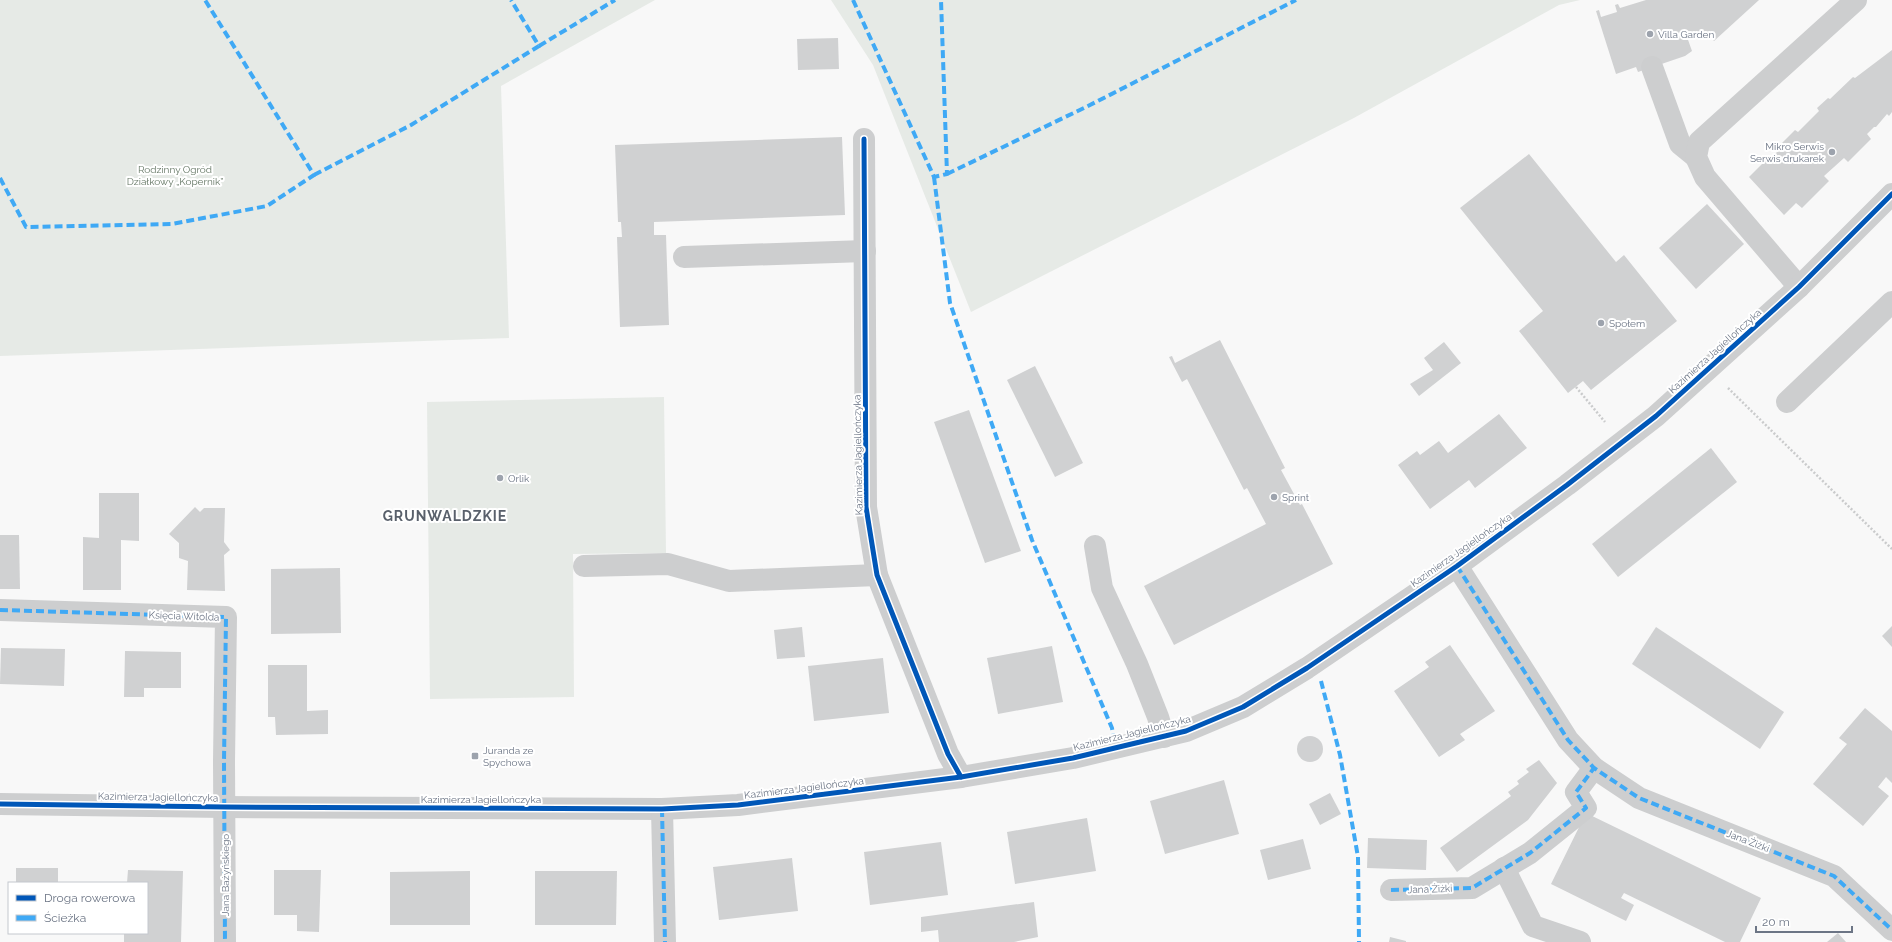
<svg xmlns="http://www.w3.org/2000/svg" width="1892" height="942" viewBox="0 0 1892 942" font-family="Raleway,sans-serif">
	<rect width="100%" height="100%" fill="#f8f8f8"/>
	<!-- green -->
	<g fill="#e6eae6">
		<path d="M0,0H655L501,86L509,338L0,356Z"/>
		<path d="M831,0H1580L1559,5L1352,119L971,312L873,65Z"/>
		<path d="M664,397L666,553L573,554L574,697L430,699L427,402Z"/>
	</g>
	<!-- building -->
	<g fill="#d0d1d2">
		<path d="M1646,0H1759L1714,41L1707,31L1687,37L1692,51L1685,56L1638,72L1636,67L1616,74L1596,11L1599,10L1601,17L1617,12L1615,5L1618,4L1620,8Z"/>
		<path d="M838,38L839,69L798,70L797,39Z"/>
		<path d="M1892,50V112L1889,116L1887,114L1876,127H1874L1867,134L1871,139L1848,162L1844,158L1824,176L1829,181L1802,208L1796,203L1784,215L1749,177L1767,159L1769,160L1778,151L1776,149L1795,130L1798,132L1819,111L1817,108L1828,98L1830,99L1853,77L1855,78Z"/>
		<path d="M842,137L845,215L654,222V235H666L669,325L620,327L617,237H622L621,222H618L615,145Z"/>
		<path d="M1529,154L1616,262L1624,255L1677,321L1591,390L1583,381L1568,393L1519,331L1543,311L1460,208Z"/>
		<path d="M1707,204L1744,244L1696,289L1659,248Z"/>
		<path d="M1220,340L1285,468L1281,470L1300,505L1302,504L1333,564L1174,645L1144,586L1266,524L1247,488L1244,490L1187,379L1182,382L1169,357L1172,356L1175,363Z"/>
		<path d="M1444,342L1461,363L1419,396L1410,384L1433,370L1424,358Z"/>
		<path d="M1035,366L1083,463L1055,477L1007,380Z"/>
		<path d="M969,410L1021,551L985,563L934,422Z"/>
		<path d="M1499,414L1527,448L1475,488L1469,480L1430,509L1398,465L1417,451L1420,455L1439,441L1448,453Z"/>
		<path d="M1711,448L1737,482L1618,577L1592,544Z"/>
		<path d="M99,493H139V541L121,540V590H83V537L99,538Z"/>
		<path d="M195,507L200,512L204,508H225L224,542L230,550L224,555L225,591L187,590L188,561L179,558V543L169,534Z"/>
		<path d="M0,535H19L20,589H0Z"/>
		<path d="M340,568L341,633L271,634V569Z"/>
		<path d="M1892,626V647L1882,636Z"/>
		<path d="M802,627L805,657L777,659L774,630Z"/>
		<path d="M1656,627L1784,712L1760,749L1632,664Z"/>
		<path d="M1450,645L1495,711L1460,734L1465,740L1439,757L1394,691L1429,667L1425,662Z"/>
		<path d="M1052,646L1063,702L998,714L987,658Z"/>
		<path d="M1,648L65,649L64,686L0,684Z"/>
		<path d="M125,651L181,652V688H144V697H124Z"/>
		<path d="M883,658L889,713L814,721L808,666Z"/>
		<path d="M268,665H307V711L328,710V734L276,735L275,717H268Z"/>
		<path d="M1865,708L1892,731V783L1886,777L1878,787L1889,796L1863,826L1813,784L1847,744L1839,738Z"/>
		<circle cx="1310" cy="749" r="13"/>
		<path d="M1539,760L1557,783L1528,820L1457,872L1440,848L1511,796L1508,792L1519,784L1517,781L1529,772L1526,769Z"/>
		<path d="M1224,780L1239,834L1165,854L1150,801Z"/>
		<path d="M1330,793L1341,814L1320,825L1309,804Z"/>
		<path d="M1586,813L1761,898L1740,942H1725L1624,893L1621,898L1634,905L1626,921L1551,884Z"/>
		<path d="M1087,818L1096,871L1015,884L1007,832Z"/>
		<path d="M1368,838L1427,840L1426,870L1367,868Z"/>
		<path d="M1303,839L1311,869L1268,880L1260,850Z"/>
		<path d="M941,842L948,895L870,905L864,852Z"/>
		<path d="M792,858L798,911L719,920L713,867Z"/>
		<rect x="16" y="868" width="42" height="15"/>
		<path d="M128,870L183,871L181,942H124V933H147V883H127Z"/>
		<path d="M274,870H321L319,932L297,931V915H274Z"/>
		<path d="M470,871V925H390V872Z"/>
		<path d="M535,871H617L616,925H535Z"/>
		<path d="M1034,902L1038,937L1014,942H939L938,930L921,932V917Z"/>
		<path d="M1838,933L1846,942H1827Z"/>
		<path d="M1390,937L1406,941V942H1389Z"/>
	</g>
	<g fill="none" stroke-linecap="round" stroke-linejoin="round">
		<!-- path -->
		<g stroke="#cacbcc" stroke-width="2.5" stroke-dasharray="2 2" stroke-linecap="butt">
			<path d="M1576,387L1605,422"/>
			<path d="M1728,388L1892,549"/>
		</g>
		<!-- minor -->
		<g stroke="#cdcecf" stroke-width="22">
			<path d="M1652,67L1680,144L1696,157"/>
			<path d="M864,139L866,507L877,575L948,754L961,777"/>
			<path d="M684,257L865,251"/>
			<path d="M1799,287L1705,177L1696,157L1699,142L1856,0"/>
			<path d="M1787,402L1892,302"/>
			<path d="M1095,546L1102,588L1137,664L1158,717L1164,737"/>
			<path d="M584,566L668,564L729,581L877,575"/>
			<path d="M1457,566L1568,740L1594,768L1639,798L1834,876L1892,930"/>
			<path d="M0,610L226,617L224,761L225,942"/>
			<path d="M0,804L225,807L662,809L738,805L961,777L1073,758L1186,731L1243,707L1307,668L1457,566L1567,485L1656,416L1799,287L1892,194"/>
			<path d="M662,809L665,942"/>
			<path d="M1504,868L1533,926L1580,942"/>
			<path d="M1391,890L1472,888L1530,853L1586,808L1576,792L1594,768"/>
		</g>
		<!-- quiet -->
		<g stroke="#3fa9f5" stroke-width="4" stroke-dasharray="8 4" stroke-linecap="butt">
			<path d="M853,0L934,177L947,174L941,0"/>
			<path d="M539,46L615,0"/>
			<path d="M947,174L1088,106L1296,0"/>
			<path d="M314,175L411,125L539,46L511,0"/>
			<path d="M934,177L950,303L1032,540L1112,728L1115,749"/>
			<path d="M0,178L26,227L172,224L267,206L314,175L205,0"/>
			<path d="M1457,566L1568,740L1594,768L1639,798L1834,876L1892,930"/>
			<path d="M0,610L226,617L224,761L225,942"/>
			<path d="M1321,681L1340,755L1358,857L1359,942"/>
			<path d="M662,809L665,942"/>
			<path d="M1391,890L1472,888L1530,853L1586,808L1576,792L1594,768"/>
		</g>
		<!-- cycleway casing -->
		<g stroke="#fff" stroke-width="8">
			<g id="cycleway">
				<path d="M864,139L866,507L877,575L948,754L961,777"/>
				<path d="M0,804L225,807L662,809L738,805L961,777L1073,758L1186,731L1243,707L1307,668L1457,566L1567,485L1656,416L1799,287L1892,194"/>
			</g>
		</g>
		<!-- cycleway -->
		<use href="#cycleway" stroke="#0057b8" stroke-width="5"/>
	</g>
	<!-- markers -->
	<g fill="#9da3ad" stroke="#fff" stroke-width="1.5">
		<circle cx="1650" cy="34" r="4"/>
		<circle cx="1832" cy="152" r="4"/>
		<circle cx="1601" cy="323" r="4"/>
		<circle cx="500" cy="478" r="4"/>
		<circle cx="1274" cy="497" r="4"/>
		<rect x="471" y="752" width="8" height="8" rx="2"/>
	</g>
	<g text-anchor="middle" dominant-baseline="central" stroke-width="4" stroke-linejoin="round" paint-order="stroke">
		<!-- poi labels -->
		<g font-size="10" fill="#6c7585" stroke="#fff" text-anchor="start">
			<text x="1658" y="34">Villa Garden</text>
			<text x="1824" y="146" text-anchor="end">Mikro Serwis<tspan x="1824" dy="12">Serwis drukarek</tspan></text>
			<text x="1609" y="323">Społem</text>
			<text x="508" y="478">Orlik</text>
			<text x="1282" y="497">Sprint</text>
			<text x="483" y="750">Juranda ze<tspan x="483" dy="12">Spychowa</tspan></text>
		</g>
		<!-- park labels -->
		<g font-size="10" fill="#667866" stroke="#fff">
			<text x="175" y="169">Rodzinny Ogród<tspan x="175" dy="12">Działkowy „Kopernik”</tspan></text>
		</g>
		<!-- street labels -->
		<g font-size="10" fill="#6c7585" stroke="#fff">
			<text transform="translate(1715 351) rotate(-42)">Kazimierza Jagiellończyka</text>
			<text transform="translate(858 455) rotate(-91)">Kazimierza Jagiellończyka</text>
			<text transform="translate(1461 550) rotate(-35)">Kazimierza Jagiellończyka</text>
			<text transform="translate(184 616) rotate(2)">Księcia Witolda</text>
			<text transform="translate(1132 733) rotate(-14)">Kazimierza Jagiellończyka</text>
			<text transform="translate(804 788) rotate(-7)">Kazimierza Jagiellończyka</text>
			<text transform="translate(158 797) rotate(1)">Kazimierza Jagiellończyka</text>
			<text x="481" y="799">Kazimierza Jagiellończyka</text>
			<text transform="translate(1748 841) rotate(21)">Jana Żiżki</text>
			<text transform="translate(225 875) rotate(-90)">Jana Bażyńskiego</text>
			<text transform="translate(1430 889) rotate(-2)">Jana Żiżki</text>
		</g>
		<!-- district labels -->
		<g font-size="14" font-weight="bold" letter-spacing="1" fill="#59606b" stroke="#fff">
			<text x="445" y="516">GRUNWALDZKIE</text>
		</g>
	</g>
	<!-- legend -->
	<rect x="8" y="882" width="140" height="52" fill="#ffffff" stroke="#c4c8ce"/>
	<rect x="16" y="895" width="20" height="6" fill="#0057b8" stroke="#c4c8ce"/>
	<text x="44" y="902" font-size="12" fill="#6c7585">Droga rowerowa</text>
	<rect x="16" y="915" width="20" height="6" fill="#3fa9f5" stroke="#c4c8ce"/>
	<text x="44" y="922" font-size="12" fill="#6c7585">Ścieżka</text>
	<!-- scale -->
	<path d="M1756 926v6h96v-6" fill="none" stroke="#6c7585" stroke-width="2"/>
	<text x="1762" y="926" font-size="12" fill="#6c7585" stroke="#ffffff" stroke-width="3" paint-order="stroke">20 m</text>
</svg>
